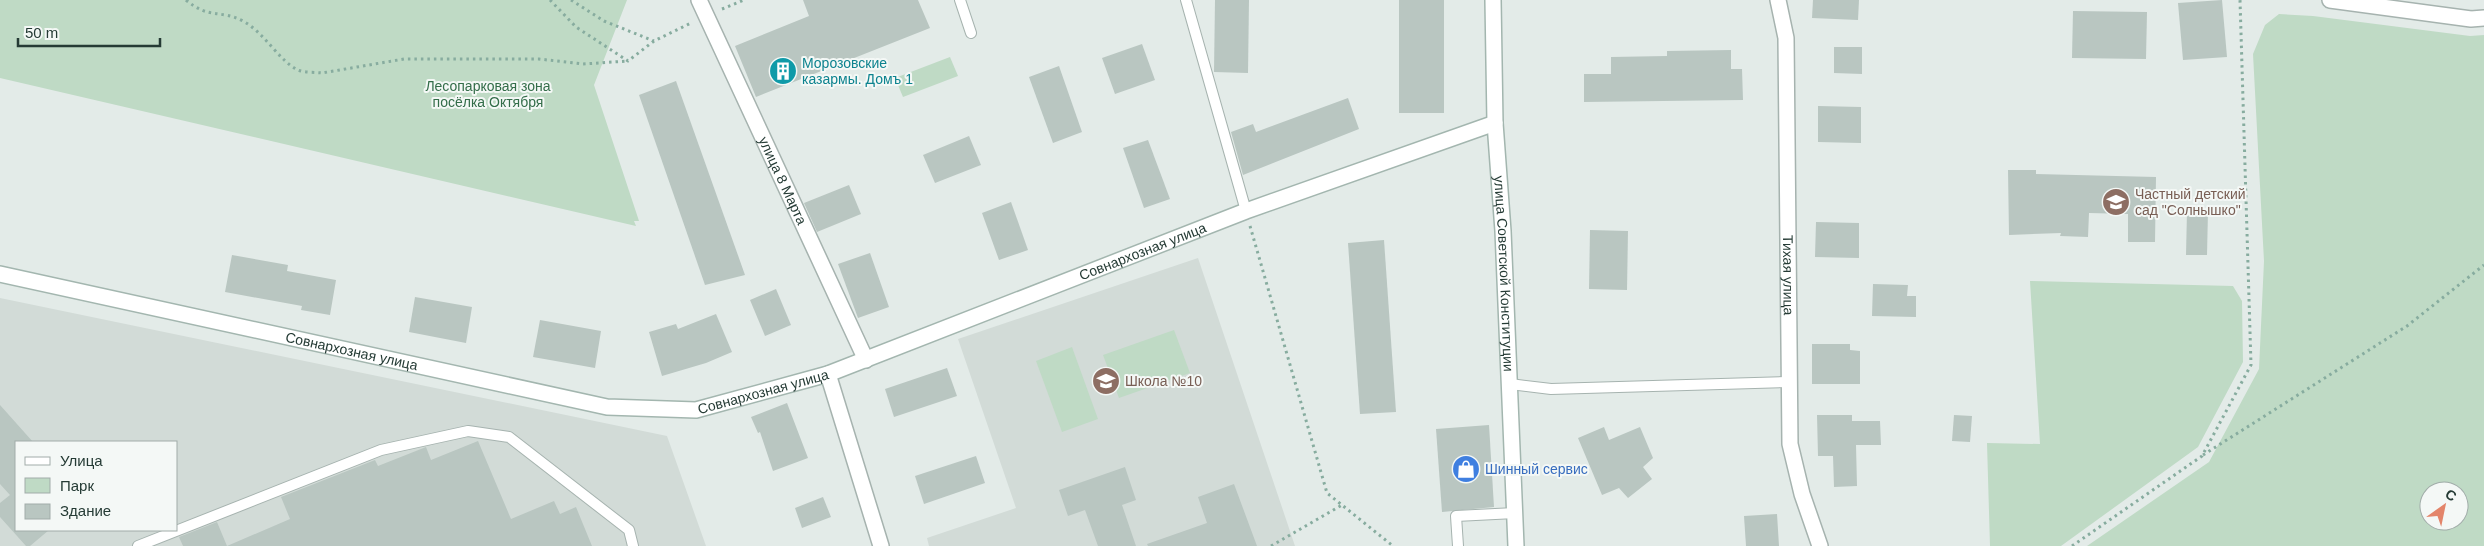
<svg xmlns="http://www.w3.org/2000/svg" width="2484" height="546" viewBox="0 0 2484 546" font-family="Arial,sans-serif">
	<rect width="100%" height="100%" fill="#e3ebe8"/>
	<!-- built -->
	<g fill="#d2dbd7" fill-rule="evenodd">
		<path d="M1198,258L1295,546H929L927,538L1016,508L958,339Z"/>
		<path d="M0,298L667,436L706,546H0ZM16,442H176V530H16Z"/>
	</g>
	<!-- green -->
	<g fill="#bfdac5" fill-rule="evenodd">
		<path d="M0,0H627L594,85L639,221H634L636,226L0,78Z"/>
		<path d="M2279,14L2313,16L2470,36L2484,35V546H2087L2209,462L2259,369L2264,261L2253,54L2265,25ZM2429,491H2459V521H2429Z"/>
		<path d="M950,57L958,76L903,97L895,78Z"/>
		<path d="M2030,281L2233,286L2242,301L2243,362L2198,447L2061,546H1990L1987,443L2040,444Z"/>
		<path d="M1174,330L1190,373L1119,398L1103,355Z"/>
		<path d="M1072,347L1098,419L1062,432L1036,361Z"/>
	</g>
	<!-- building -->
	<g fill="#b9c6c1">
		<path d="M803,0H918L930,28L756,97L735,46L809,16Z"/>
		<path d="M1215,0H1249L1248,73L1214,72Z"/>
		<rect x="1399" y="0" width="45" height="113"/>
		<path d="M1813,0H1859L1858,20L1812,18Z"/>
		<path d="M2222,0L2227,57L2183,60L2178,3Z"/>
		<path d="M2073,11L2147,12L2146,59L2072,58Z"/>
		<path d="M1142,44L1155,80L1115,94L1102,58Z"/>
		<path d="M1834,47H1862V74L1834,73Z"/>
		<path d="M1731,50V69H1742L1743,100L1584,102V74H1611V57L1667,56V51Z"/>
		<path d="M1059,66L1082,132L1053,143L1029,77Z"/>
		<path d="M676,81L745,275L705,285L639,95Z"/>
		<path d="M1348,98L1359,129L1243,175L1231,132L1253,124L1256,132Z"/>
		<path d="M1818,106L1861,107V143L1818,142Z"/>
		<path d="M969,136L981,165L935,183L923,155Z"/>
		<path d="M1148,140L1170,199L1144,208L1123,148Z"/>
		<path d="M2008,170H2036V174L2156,177L2155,242H2128V214L2089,213L2088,237L2060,236L2061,233L2009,235Z"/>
		<path d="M849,185L861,214L817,232L804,203Z"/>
		<path d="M1011,202L1028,250L999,260L982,213Z"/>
		<path d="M2187,211H2208L2207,255H2186Z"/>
		<path d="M1816,222L1859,223V258L1815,257Z"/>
		<path d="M1590,230L1628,231L1627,290L1589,289Z"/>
		<path d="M1384,240L1396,412L1360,414L1348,243Z"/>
		<path d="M870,253L889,307L858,318L838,264Z"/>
		<path d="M232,255L288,265L287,271L336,280L330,315L301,310L302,306L225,292Z"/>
		<path d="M1873,284L1908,285L1907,296H1916V317L1872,316Z"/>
		<path d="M776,289L791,325L765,336L750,300Z"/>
		<path d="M415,297L472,307L466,343L409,332Z"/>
		<path d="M716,314L732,352L706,363L662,376L649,332L676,324L678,329Z"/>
		<path d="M540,320L601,331L595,368L533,357Z"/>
		<path d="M1812,344H1850V350L1860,351V384H1812Z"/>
		<path d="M947,368L957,396L894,417L885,389Z"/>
		<path d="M787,403L808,458L773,471L760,432L758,433L751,417Z"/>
		<path d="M0,405L33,442H16V530H49L30,546H26L0,517V503L10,495L0,484Z"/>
		<path d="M1817,415H1852V421H1880L1881,445H1856L1857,486L1834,487L1833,456H1818Z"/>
		<path d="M1954,415L1972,416L1970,442L1952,441Z"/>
		<path d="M1489,425L1494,507L1442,512L1436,429Z"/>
		<path d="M1604,427L1609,440L1640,427L1653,458L1643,467L1652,479L1628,498L1619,488L1602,495L1578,438Z"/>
		<path d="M478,441L511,519L554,501L560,514L576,507L592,546H227L290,519L281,497L375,460L378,466L426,447L431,460Z"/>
		<path d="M976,456L985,483L924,504L915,476Z"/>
		<path d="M1125,467L1136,500L1122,505L1136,546H1098L1085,510L1068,516L1059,490Z"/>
		<path d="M1234,484L1257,546H1148L1147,544L1207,523L1198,497Z"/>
		<path d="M823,497L831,517L802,528L795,508Z"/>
		<path d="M1777,514L1779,546H1746L1744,516Z"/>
		<path d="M217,522L227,546H183L179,537Z"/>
	</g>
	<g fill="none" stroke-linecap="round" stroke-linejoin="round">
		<!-- lane casing -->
		<g stroke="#a6b3af" stroke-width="12">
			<g id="lane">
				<path d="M960,0L971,33"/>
				<path d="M1186,0L1246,211"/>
				<path d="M1510,384L1551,389L1788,382"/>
				<path d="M138,546L381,450L468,431L509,437L629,530L633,546"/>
				<path d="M1458,546L1456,516L1515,513"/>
			</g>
		</g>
		<!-- street casing -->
		<g stroke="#a6b3af" stroke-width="18">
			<g id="street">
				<path id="s1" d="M699,0L866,360"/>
				<path id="s2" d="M1778,0L1786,38L1790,444L1802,494L1820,546"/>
				<path d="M2330,0L2471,19L2484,18"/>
				<path d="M828,374L881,546"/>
			</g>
		</g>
		<!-- secondary casing -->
		<g stroke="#a3b6af" stroke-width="18">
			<g id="secondary">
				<path id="s3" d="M1493,0L1495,123L1503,231L1516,546"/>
				<path id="s4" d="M0,274L607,407L696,410L828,374L1246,211L1495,123"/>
			</g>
		</g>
		<!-- path -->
		<g stroke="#87ac9f" stroke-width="3" stroke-dasharray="2.5 4" stroke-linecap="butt">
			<path d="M186,0C210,20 220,9 243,21C265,33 279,61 298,70C305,73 315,72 322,73L404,59H539L583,64L628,61"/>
			<path d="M550,0L576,27L628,61L654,41L691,23"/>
			<path d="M571,0L604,21L654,41"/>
			<path d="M722,9L744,0"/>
			<path d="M1250,226L1327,493L1393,546"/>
			<path d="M2203,455L2407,326L2484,265"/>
			<path d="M1271,546L1342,505"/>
			<path d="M2072,546L2202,456L2251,365L2240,0"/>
		</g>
		<!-- lane -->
		<use href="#lane" stroke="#fff" stroke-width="10"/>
		<!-- street -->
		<use href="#street" stroke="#fff" stroke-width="15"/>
		<!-- secondary -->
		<use href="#secondary" stroke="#fff" stroke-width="15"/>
	</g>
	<!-- icons -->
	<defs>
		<g id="building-disc" transform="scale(1.4375)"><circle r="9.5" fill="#0f9aa8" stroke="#f4f8f6"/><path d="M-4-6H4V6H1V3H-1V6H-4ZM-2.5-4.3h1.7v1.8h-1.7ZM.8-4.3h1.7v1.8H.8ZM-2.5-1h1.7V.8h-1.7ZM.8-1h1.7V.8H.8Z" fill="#fff"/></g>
		<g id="school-disc" transform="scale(1.4375)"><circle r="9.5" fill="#8d6e63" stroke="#f4f8f6"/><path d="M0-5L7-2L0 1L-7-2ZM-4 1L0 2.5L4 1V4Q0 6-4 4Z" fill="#fff"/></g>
		<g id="shop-disc" transform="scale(1.4375)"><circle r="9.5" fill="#3f7fe0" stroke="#f4f8f6"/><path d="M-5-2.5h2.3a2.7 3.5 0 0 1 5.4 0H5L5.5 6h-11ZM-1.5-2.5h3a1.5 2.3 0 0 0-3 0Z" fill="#fff"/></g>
	</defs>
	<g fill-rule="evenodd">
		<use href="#building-disc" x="783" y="71"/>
		<use href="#school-disc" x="2116" y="202"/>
		<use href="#school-disc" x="1106" y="381"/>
		<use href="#shop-disc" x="1466" y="469"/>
	</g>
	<g text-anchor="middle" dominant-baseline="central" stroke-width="4" stroke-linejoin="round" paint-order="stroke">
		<!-- culture labels -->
		<g font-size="14" fill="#0d838f" stroke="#f4f8f6" text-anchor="start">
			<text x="802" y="63">Морозовские<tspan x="802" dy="16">казармы. Домъ 1</tspan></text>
		</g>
		<!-- park labels -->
		<g font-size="14" fill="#336d49" stroke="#f4f8f6">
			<text x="488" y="86">Лесопарковая зона<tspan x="488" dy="16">посёлка Октября</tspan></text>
		</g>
		<!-- street labels -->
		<g font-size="14" fill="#253b35" stroke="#f4f8f6">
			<text stroke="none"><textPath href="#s1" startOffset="199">улица 8 Марта</textPath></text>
			<text stroke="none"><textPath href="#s4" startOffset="1185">Совнархозная улица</textPath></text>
			<text stroke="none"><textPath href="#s3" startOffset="274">улица Советской Конституции</textPath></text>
			<text stroke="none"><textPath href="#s2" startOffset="276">Тихая улица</textPath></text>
			<text stroke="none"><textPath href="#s4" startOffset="360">Совнархозная улица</textPath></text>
			<text stroke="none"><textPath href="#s4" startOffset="780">Совнархозная улица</textPath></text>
		</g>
		<!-- education labels -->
		<g font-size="14" fill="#785e54" stroke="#f4f8f6" text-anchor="start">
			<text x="2135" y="194">Частный детский<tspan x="2135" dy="16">сад "Солнышко"</tspan></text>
			<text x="1125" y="381">Школа №10</text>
		</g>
		<!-- shop labels -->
		<g font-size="14" fill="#366cbe" stroke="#f4f8f6" text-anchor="start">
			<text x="1485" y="469">Шинный сервис</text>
		</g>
	</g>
	<!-- legend -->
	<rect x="15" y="441" width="162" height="90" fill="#f4f8f6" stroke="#a1aca9"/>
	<rect x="25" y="457" width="25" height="8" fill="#ffffff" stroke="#a1aca9"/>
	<text x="60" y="466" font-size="15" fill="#253b35">Улица</text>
	<rect x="25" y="478" width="25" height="15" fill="#bfdac5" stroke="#a1aca9"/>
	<text x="60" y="491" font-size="15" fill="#253b35">Парк</text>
	<rect x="25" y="504" width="25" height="15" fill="#b9c6c1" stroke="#a1aca9"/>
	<text x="60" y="516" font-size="15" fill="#253b35">Здание</text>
	<!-- north arrow -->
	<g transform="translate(2444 506) rotate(33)"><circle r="24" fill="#f4f8f6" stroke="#a1aca9"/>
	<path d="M0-4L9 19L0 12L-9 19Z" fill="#e3856a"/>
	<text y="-8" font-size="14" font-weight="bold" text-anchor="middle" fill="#253b35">С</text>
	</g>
	<!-- scale -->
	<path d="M18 38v8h142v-8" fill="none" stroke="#253b35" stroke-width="2.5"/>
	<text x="25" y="38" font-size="15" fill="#253b35" stroke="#f4f8f6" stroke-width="4" paint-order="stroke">50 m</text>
</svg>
